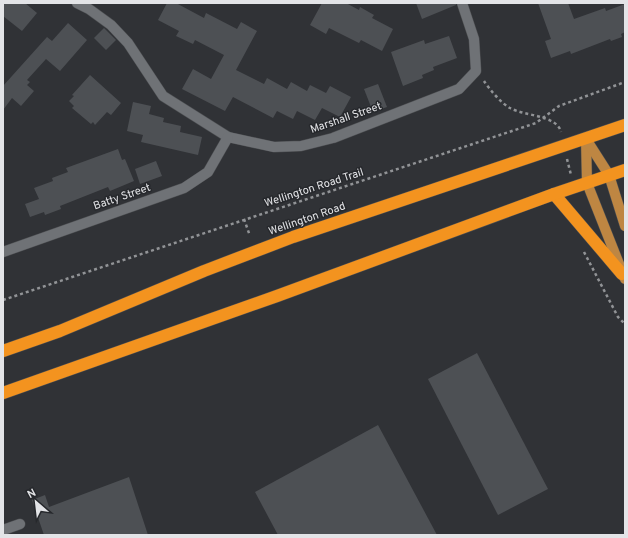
<svg xmlns="http://www.w3.org/2000/svg" width="628" height="538" viewBox="0 0 628 538" font-family="Overpass,sans-serif">
	<rect width="100%" height="100%" fill="#303236"/>
	<!-- building -->
	<g fill="#4d5054">
		<path d="M3,3H25L37,13L22,31L3,16Z"/>
		<path d="M167,3H176L204,18L206,13L237,29L241,22L257,31L236,70L264,84L267,78L287,89L291,82L307,91L310,85L326,93L330,86L351,97L340,117L322,108L315,120L297,111L293,119L277,111L273,118L233,97L225,111L182,89L193,69L211,79L224,55L195,40L193,44L176,36L179,31L158,20Z"/>
		<path d="M322,3H346L359,10L360,7L374,15L372,18L393,29L382,51L361,40L359,43L329,28L326,34L310,25Z"/>
		<path d="M416,3H456V5L422,19Z"/>
		<path d="M538,3H568L574,19L605,8L606,11L625,4V32L621,34L622,37L611,41L610,39L571,54L570,51L551,58L545,41L551,39Z"/>
		<path d="M68,23L87,40L60,71L46,59L27,80L30,82L27,85L34,91L21,106L12,98L3,110V86L47,37L52,41Z"/>
		<path d="M104,28L116,40L106,50L94,38Z"/>
		<path d="M449,36L457,58L433,67L434,70L422,75L423,78L403,86L391,52L424,40L425,44Z"/>
		<path d="M90,75L121,103L111,115L107,112L95,125L93,122L91,124L72,108L74,106L69,101L74,96L72,95Z"/>
		<path d="M378,84L387,107L373,112L364,89Z"/>
		<path d="M133,102L151,106L149,114L164,118L163,122L181,126L180,132L202,137L198,155L141,142L143,135L127,131Z"/>
		<path d="M118,149L122,160L125,159L134,181L110,191L108,187L60,206L61,209L45,215L44,212L30,217L25,204L39,199L34,188L53,181L52,178L68,172L66,168Z"/>
		<path d="M156,161L162,176L140,184L135,169Z"/>
		<path d="M477,353L548,489L498,515L428,379Z"/>
		<path d="M378,425L437,535H278L255,492Z"/>
		<path d="M129,477L148,535H44L32,500L45,495L49,507Z"/>
	</g>
	<g fill="none" stroke-linecap="round" stroke-linejoin="round">
		<!-- minor casing -->
		<g stroke="#4d4f52" stroke-width="11">
			<g id="minor">
				<path d="M77,3L89,9L111,25L128,43L163,96L228,137L274,147L301,146L333,138L459,89L476,71L474,39L462,3"/>
				<path d="M3,252L184,188L208,172L228,137"/>
				<path d="M3,530L20,524"/>
			</g>
		</g>
		<!-- major casing -->
		<g stroke="#4d4f52" stroke-width="11">
			<g id="major">
				<path d="M586,139L587,183L625,279"/>
				<path d="M586,139L609,175L625,226"/>
			</g>
		</g>
		<!-- highway casing -->
		<g stroke="#4d4f52" stroke-width="13">
			<g id="highway">
				<path d="M554,194L622,274"/>
				<path d="M3,351L60,331L204,271L293,237L625,125"/>
				<path d="M3,393L277,296L554,194L625,170"/>
			</g>
		</g>
		<!-- path -->
		<g stroke="#919396" stroke-width="2.5" stroke-dasharray="3 3" stroke-linecap="butt">
			<path d="M484,81C490,90 501,103 510,108C524,116 557,115 561,132"/>
			<path d="M567,159L571,175"/>
			<path d="M244,219L250,236"/>
			<path d="M584,252L618,317L625,324"/>
			<path d="M3,300L536,123L559,106L625,82"/>
		</g>
		<!-- minor -->
		<use href="#minor" stroke="#6f7276" stroke-width="10"/>
		<!-- major -->
		<use href="#major" stroke="#be8642" stroke-width="10"/>
		<!-- highway -->
		<use href="#highway" stroke="#f3931f" stroke-width="12"/>
	</g>
	<g text-anchor="middle" dominant-baseline="central" stroke-width="3" stroke-linejoin="round" paint-order="stroke">
		<!-- street labels -->
		<g font-size="11" fill="#e3e4e7" stroke="#26282c">
			<text transform="translate(346 118) rotate(-19)">Marshall Street</text>
			<text transform="translate(314 188) rotate(-18)">Wellington Road Trail</text>
			<text transform="translate(122 197) rotate(-19)">Batty Street</text>
			<text transform="translate(307 219) rotate(-19)">Wellington Road</text>
		</g>
	</g>
	<!-- border -->
	<rect width="628" height="538" fill="none" stroke="#e3e4e7" stroke-width="8"/>
	<!-- north arrow -->
	<g transform="translate(36 502) rotate(332)" stroke="#26282c" stroke-width="3" paint-order="stroke">
	<path d="M0-3L7 15L0 10L-7 15Z" fill="#e3e4e7"/>
	<text y="-6" font-size="11" font-weight="bold" text-anchor="middle" fill="#e3e4e7">N</text>
	</g>
</svg>
